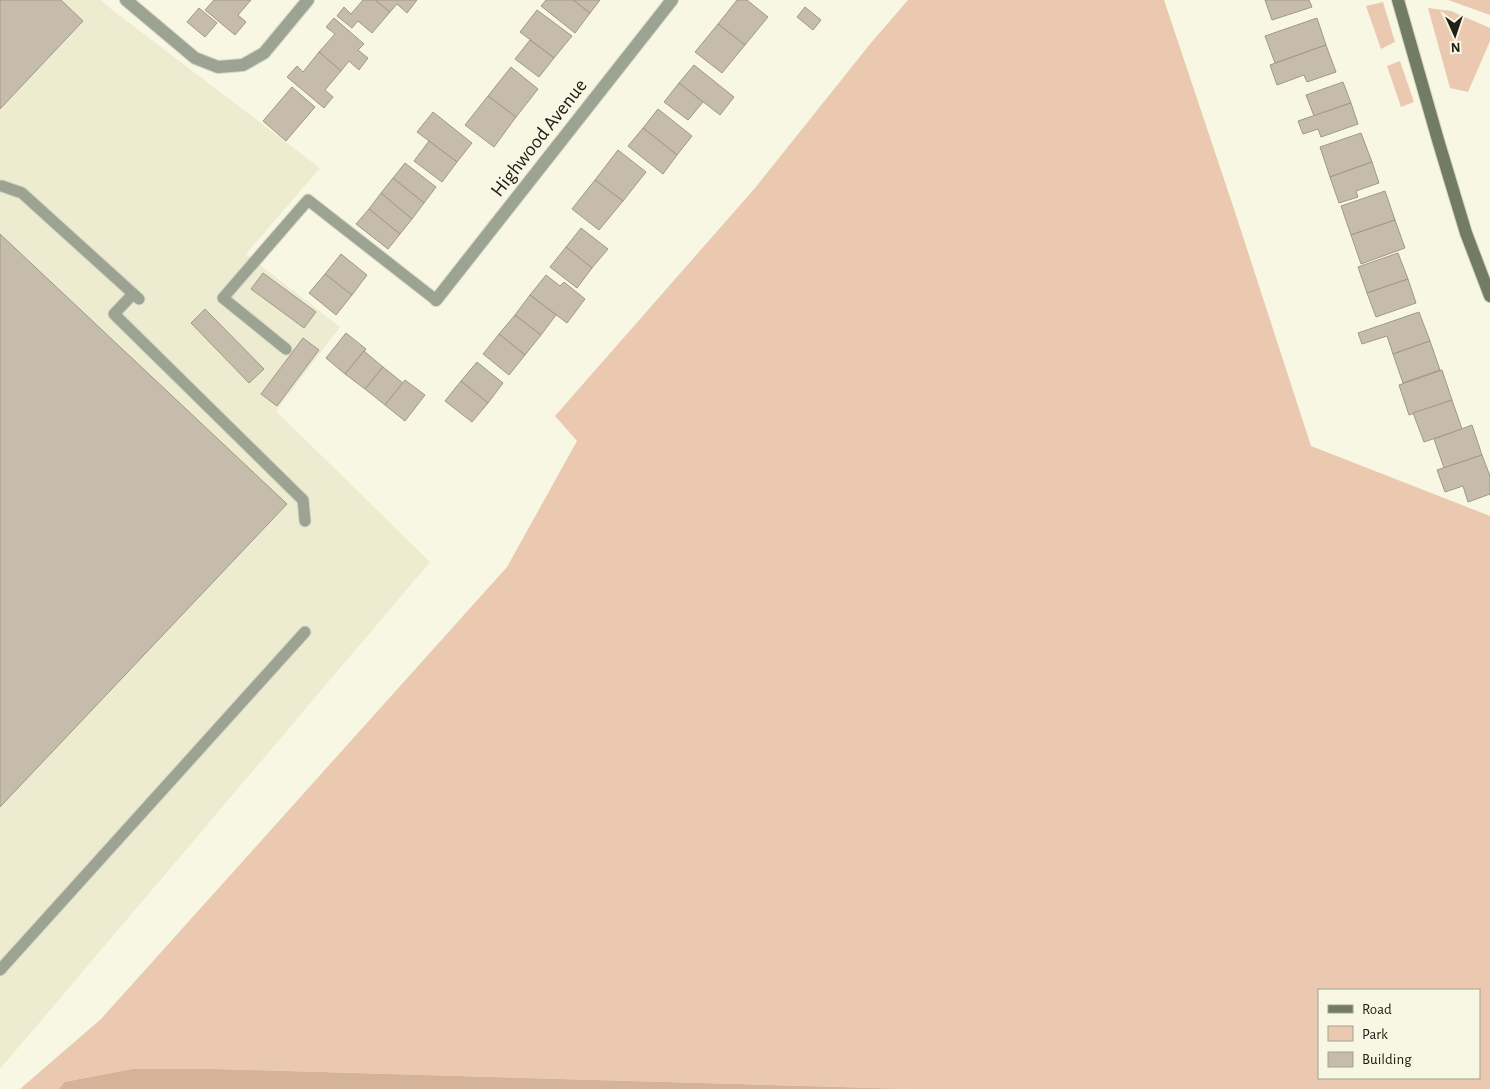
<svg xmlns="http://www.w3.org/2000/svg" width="1490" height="1089" viewBox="0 0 1490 1089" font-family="'Alegreya Sans',sans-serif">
	<rect width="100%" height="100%" fill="#f8f7e3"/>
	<!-- built -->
	<path fill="#edebd0" d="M0,0H101L111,9L320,168L246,254L340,327L276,411L430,562L0,1069Z"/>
	<!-- green -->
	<g fill="#eac9b0" fill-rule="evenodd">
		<path d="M908,0H1164L1235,212L1311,446L1490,516V1089H910L215,1069H132L64,1082L59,1089H20L101,1019L507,567L577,441L555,416L755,188L870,44ZM1319,990H1479V1078H1319Z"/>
		<path d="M1448,0H1490V15Z"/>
		<path d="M1383,2L1395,42L1381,49L1366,6Z"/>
		<path d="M1428,8L1451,11L1490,28V41L1468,92L1450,88Z"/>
		<path d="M1400,61L1414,102L1401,107L1387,66Z"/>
	</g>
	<!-- forest -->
	<path fill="#d5b398" d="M132,1069H215L910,1089H59L64,1082Z"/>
	<!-- building -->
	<g fill="#c5bcab" stroke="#a19888">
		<path d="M0,0H61L83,21L0,109Z"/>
		<path d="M214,0H251L238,15L246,22L235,35L205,10Z"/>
		<path d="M363,0H375L390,12L372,33L358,21L352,28L337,16L344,7L351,14Z"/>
		<path d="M375,0H417L407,13L397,4L390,12Z"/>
		<path d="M546,0H573L590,13L575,33L541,6Z"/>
		<path d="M573,0H600L590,13Z"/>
		<path d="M737,0H747L768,17L745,45L718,24Z"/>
		<path d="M1265,0H1309L1312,7L1272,20Z"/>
		<path d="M805,7L821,20L813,30L797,17Z"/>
		<path d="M199,8L217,23L205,37L187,22Z"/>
		<path d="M537,10L572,36L554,58L520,32Z"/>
		<path d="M334,18L364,44L358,50L368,58L359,70L349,61L341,71L319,52L335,34L326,27Z"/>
		<path d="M1317,18L1326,45L1275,63L1265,36Z"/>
		<path d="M718,24L745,45L722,73L695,52Z"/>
		<path d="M530,40L554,58L539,77L515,59Z"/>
		<path d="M1326,45L1336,72L1307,82L1304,75L1277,85L1270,65Z"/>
		<path d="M319,52L341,71L325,90L333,97L324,108L287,77L297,66L303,72Z"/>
		<path d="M694,65L734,97L720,115L679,83Z"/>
		<path d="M511,67L538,89L516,117L488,96Z"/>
		<path d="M1343,82L1351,103L1314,116L1306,95Z"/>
		<path d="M679,83L703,102L688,120L664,102Z"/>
		<path d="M292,87L315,107L286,141L263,121Z"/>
		<path d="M488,96L516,117L494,147L465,125Z"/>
		<path d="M1351,103L1358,124L1321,137L1318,129L1303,134L1298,121Z"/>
		<path d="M658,109L692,136L677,155L643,128Z"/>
		<path d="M433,112L472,143L457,162L417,132Z"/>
		<path d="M643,128L677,155L663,174L628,146Z"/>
		<path d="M1361,133L1372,162L1330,177L1320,147Z"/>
		<path d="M429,141L457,162L442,182L414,161Z"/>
		<path d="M618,150L646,172L623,201L595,180Z"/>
		<path d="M1372,162L1379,183L1356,191L1358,197L1339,203L1330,177Z"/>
		<path d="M405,163L436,187L424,203L393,178Z"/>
		<path d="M393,178L424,203L412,219L381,193Z"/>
		<path d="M595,180L623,201L599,230L572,209Z"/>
		<path d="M1385,191L1395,220L1351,235L1341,206Z"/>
		<path d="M381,193L412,219L400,234L369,209Z"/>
		<path d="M369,209L400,234L388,249L356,224Z"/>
		<path d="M1395,220L1405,248L1361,264L1351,235Z"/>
		<path d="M581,228L608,249L592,268L566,247Z"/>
		<path d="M0,234L287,504L0,807Z"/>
		<path d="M566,247L592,268L577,288L550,267Z"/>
		<path d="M1398,253L1408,279L1367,293L1358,267Z"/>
		<path d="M341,254L367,275L352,295L325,274Z"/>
		<path d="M263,273L316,312L304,328L251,289Z"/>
		<path d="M325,274L352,295L336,315L309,293Z"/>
		<path d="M546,275L560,286L564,282L585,299L567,323L530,295Z"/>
		<path d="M1408,279L1416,303L1376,317L1367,293Z"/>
		<path d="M530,295L556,315L541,335L515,315Z"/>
		<path d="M205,309L264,369L249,383L191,323Z"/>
		<path d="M1419,312L1430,341L1393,354L1387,336L1362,344L1358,333Z"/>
		<path d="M515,315L541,335L525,355L499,334Z"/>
		<path d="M346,333L366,349L345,374L326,358Z"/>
		<path d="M499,334L525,355L509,375L483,354Z"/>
		<path d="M303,338L319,350L277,406L261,394Z"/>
		<path d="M1430,341L1440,370L1403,383L1393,354Z"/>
		<path d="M364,351L383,367L365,389L345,374Z"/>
		<path d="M477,362L503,383L488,403L461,381Z"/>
		<path d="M383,367L403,383L385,405L365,389Z"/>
		<path d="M1442,370L1452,400L1409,415L1399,385Z"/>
		<path d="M405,380L425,395L405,421L385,405Z"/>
		<path d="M461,381L488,403L472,422L445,401Z"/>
		<path d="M1452,400L1462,429L1424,442L1413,413Z"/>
		<path d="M1472,425L1482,455L1444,468L1434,439Z"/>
		<path d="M1482,455L1490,476V494L1468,502L1463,486L1445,492L1437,470Z"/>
	</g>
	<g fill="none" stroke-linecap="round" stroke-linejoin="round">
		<!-- lane casing -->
		<g stroke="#d5d5c3" stroke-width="13">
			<g id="lane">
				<path d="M0,186H2L22,193L139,299"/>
				<path d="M133,294L114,314L303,500L305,521"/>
				<path d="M286,349L223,298L308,200L436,300"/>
				<path d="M0,970L305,632"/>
			</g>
		</g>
		<!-- street casing -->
		<g stroke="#d5d5c3" stroke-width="14">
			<g id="street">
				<path d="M126,0L195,58L218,67L243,65L264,53L308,0"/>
				<path d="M436,300L672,0"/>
			</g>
		</g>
		<!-- secondary casing -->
		<g stroke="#d5d5c3" stroke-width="14">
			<path id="secondary" d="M1398,0L1438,140L1466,233L1490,296"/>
		</g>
		<!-- lane -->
		<use href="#lane" stroke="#9ca393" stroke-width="11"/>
		<!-- street -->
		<use href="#street" stroke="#9ca393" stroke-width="12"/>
		<!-- secondary -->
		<use href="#secondary" stroke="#727c65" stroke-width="12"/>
	</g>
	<g text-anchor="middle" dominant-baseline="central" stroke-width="4" stroke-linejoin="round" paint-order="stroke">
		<!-- street labels -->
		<g font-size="20" fill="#202019" stroke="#f8f7e3">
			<text transform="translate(539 138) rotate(-52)">Highwood Avenue</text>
		</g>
	</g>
	<!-- legend -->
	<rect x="1318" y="989" width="162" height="90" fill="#f8f7e3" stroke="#a2a192"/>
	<rect x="1328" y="1005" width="25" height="8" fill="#727c65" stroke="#a2a192"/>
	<text x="1362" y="1014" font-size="15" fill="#202019">Road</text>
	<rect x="1328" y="1026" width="25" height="15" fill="#eac9b0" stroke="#a2a192"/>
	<text x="1362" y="1039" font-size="15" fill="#202019">Park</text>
	<rect x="1328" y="1052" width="25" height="15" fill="#c5bcab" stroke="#a2a192"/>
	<text x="1362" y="1064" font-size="15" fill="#202019">Building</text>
	<!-- north arrow -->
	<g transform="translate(1455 35) rotate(177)" stroke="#f8f7e3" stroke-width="4" paint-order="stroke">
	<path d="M0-4L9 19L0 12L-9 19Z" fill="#202019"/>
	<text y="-8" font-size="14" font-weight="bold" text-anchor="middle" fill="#202019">N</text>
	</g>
</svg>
